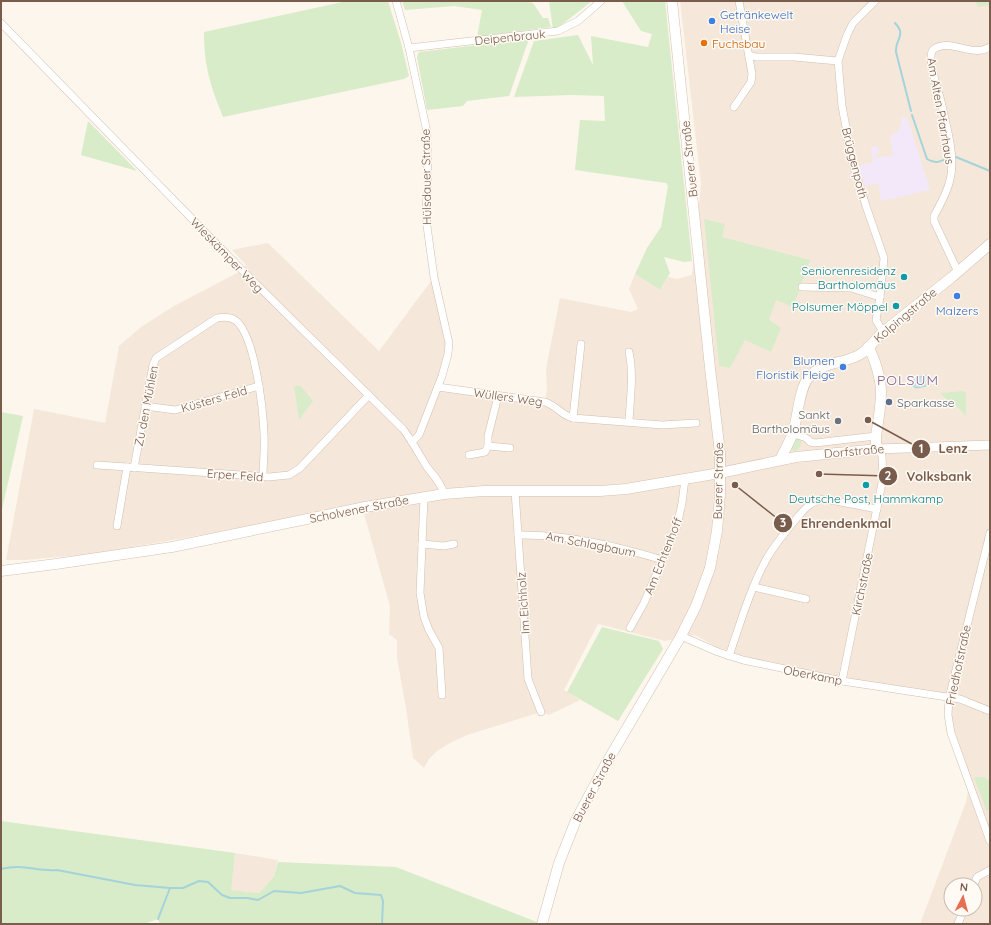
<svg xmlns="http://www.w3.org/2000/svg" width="991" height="925" viewBox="0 0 991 925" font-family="Quicksand,sans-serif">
	<rect width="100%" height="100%" fill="#fdf6ec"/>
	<!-- residential -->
	<g fill="#f5e8da" fill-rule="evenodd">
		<path d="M680,1H990V924H920L966,802L969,786L951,733L948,698L842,681L785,665L740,655L719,648L695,635L665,641L598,624L564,690L580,700L549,715L541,712L467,735L450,743L437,751L429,759L424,768L413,758L406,708L397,658V640L389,634L390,606L361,503L230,530L92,554L25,560H6L34,409L105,423L119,346L141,327L174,306L239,272L246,265L232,250L268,243L379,351L434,277L449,343L439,387L545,402L547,389L546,369L560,298L631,312L638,309L629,289L635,274L660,290L668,277L677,279L692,275L701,184ZM951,885H975V909H951Z"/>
		<path d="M235,853L278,860L274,876L259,893L230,890Z"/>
	</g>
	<!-- education -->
	<path fill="#f3e8fa" d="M907,117L930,190L881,201L878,183L865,186L858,166L873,162L871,147L877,146L879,154L875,155L876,158L893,155L890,136L899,131L902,118Z"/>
	<!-- green -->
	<g fill="#d8ecc9">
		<path d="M347,1H388L401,43L409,76L404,79L223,117C210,85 204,66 204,32Z"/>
		<path d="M402,1H522L533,3L543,18H548L551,27L477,37L482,10L454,6L405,10Z"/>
		<path d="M549,1H592L560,26L553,29Z"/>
		<path d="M622,1H665L692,261L684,262L664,257L670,273L660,290L635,274L647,248L661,227L668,186L666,183L575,170L580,120L605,121L604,96L571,95L514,97L534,41L578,35L593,65L591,36L648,47L652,34L641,31Z"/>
		<path d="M975,1H990V5L978,7Z"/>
		<path d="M529,39L509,96L467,101L463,106L427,110L417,57L419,52Z"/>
		<path d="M88,121L137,171L81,155Z"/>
		<path d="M704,219L725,224L722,237L810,260L793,307L776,300L769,320L781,328L771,352L745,340L730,368L719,366Z"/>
		<path d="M294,386H301L313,401L299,420Z"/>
		<path d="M964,391L966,393V416C961,412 958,405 952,404L940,393Z"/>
		<path d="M1,412L23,416L1,514Z"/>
		<path d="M796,438L801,439V445L796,451L791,450C791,446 793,441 796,438Z"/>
		<path d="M602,627L659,641L663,649L618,721L567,692Z"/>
		<path d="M974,777H983L990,781V807L987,812Z"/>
		<path d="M1,821L235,853L231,890L259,893L274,876L278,862L396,867L542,924H160L158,919L144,924H1Z"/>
	</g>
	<!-- water -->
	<path fill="#bfe3e8" stroke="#a5d3da" d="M927,375L931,378C930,388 923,386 916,388L913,386L914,384L913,382L915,378Z"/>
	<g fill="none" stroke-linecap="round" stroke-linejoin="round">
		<!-- stream -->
		<g stroke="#a5d3da" stroke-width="2">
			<path d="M895,23C907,36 895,38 896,52L911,111"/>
			<path d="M912,115L927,159C935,164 939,162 948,158"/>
			<path d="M956,157L990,171"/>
			<path d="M1,869C24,863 36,872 57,870L135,885L170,888H183L199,881L208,882L222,895L230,898H247L258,900L274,891L301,893L340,886L355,893L381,895L383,901L382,924"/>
			<path d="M158,919L170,888"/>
		</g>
		<!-- minor casing -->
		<g stroke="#d1beb0" stroke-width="8">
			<g id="minor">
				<path d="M396,1L409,48L427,132L428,187L426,206L427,226L434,277L449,343L448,354L442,376L419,435L412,442"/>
				<path d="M875,1L853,23L847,35L838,61L842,106L853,164L866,206L884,258L880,297L876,320L883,332"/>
				<path d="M1,23L242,270L403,429C412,441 419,454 427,467C434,476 441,483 444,494"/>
				<path d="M409,48L558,31L578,21L601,1"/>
				<path d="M749,55L756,57H794L838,61"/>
				<path d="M734,107L751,82L752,74L739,1"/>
				<path d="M958,272L934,221V216C940,205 947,193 950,180C956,155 946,126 941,101C939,92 925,55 934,49C949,39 968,54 982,50C984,50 987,48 990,47"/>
				<path d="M802,287L851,288L880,297"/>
				<path d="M629,352C634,374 630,399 629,422"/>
				<path d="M438,387L545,402C557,406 561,415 573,418L662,425L696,423"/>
				<path d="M145,406L175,410L259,386"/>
				<path d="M573,418L581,344"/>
				<path d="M792,434C800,436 806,436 810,442L815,443L876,436"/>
				<path d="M488,446L510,448"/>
				<path d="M469,455L485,452L488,446V436L498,396"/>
				<path d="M97,465L127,467"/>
				<path d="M134,468L153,365L156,358L217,318C223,317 230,317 235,320C255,334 263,409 264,434C265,448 263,462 263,477"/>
				<path d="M515,491L528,679L541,712"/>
				<path d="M424,497L420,593L424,617L429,630L439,648L442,695"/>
				<path d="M117,526L127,467L269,477L289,475L300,468L369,395"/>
				<path d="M990,533L949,698L948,715L951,733L990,841"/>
				<path d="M518,535C567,534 616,546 663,560"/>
				<path d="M422,544L444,546L454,544"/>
				<path d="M754,587L806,599"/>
				<path d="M630,628L644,603L677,526L682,503L685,479"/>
				<path d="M681,636L718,652L743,660L842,681L960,699L990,711"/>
				<path d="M729,656C740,624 750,589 767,558C774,546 783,535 792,524C802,512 810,500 825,499L877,509"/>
				<path d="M842,681L883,478L882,456L878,449"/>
				<path d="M974,885L977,877L990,870"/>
				<path d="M958,924L964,909"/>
			</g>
		</g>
		<!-- tertiary casing -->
		<g stroke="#d1beb0" stroke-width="10">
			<path id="tertiary" d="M878,449L990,445"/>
		</g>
		<!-- secondary casing -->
		<g stroke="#d6c0b0" stroke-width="11">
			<g id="secondary">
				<path d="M780,460C784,451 790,442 793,432C798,417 799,388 809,377C821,362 843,364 859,355C869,350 875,339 883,332L952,277L990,244"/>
				<path d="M1,571L56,564L172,547L365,507L444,494L484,491H600L626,489L720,473L796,457L878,449L876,443V436C878,422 881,407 881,392C881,380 875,358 868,347"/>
				<path d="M542,924L559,863L576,820L607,762L681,636L696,606L710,568L717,531L720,495V453L710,368L672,1"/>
			</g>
		</g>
		<!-- minor -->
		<use href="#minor" stroke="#fff" stroke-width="7"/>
		<!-- tertiary -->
		<use href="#tertiary" stroke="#fff" stroke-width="9"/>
		<!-- secondary -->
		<use href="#secondary" stroke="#fff" stroke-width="10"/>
	</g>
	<!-- markers -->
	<g fill="#3f7fe0" stroke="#fffaf3" stroke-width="1.5">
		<circle cx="712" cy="21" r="4"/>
		<circle cx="957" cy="296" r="4"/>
		<circle cx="843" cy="367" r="4"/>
	</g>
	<circle fill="#e8710a" stroke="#fffaf3" stroke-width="1.5" cx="704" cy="43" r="4"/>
	<g fill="#0f9aa8" stroke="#fffaf3" stroke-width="1.5">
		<circle cx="904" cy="277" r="4"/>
		<circle cx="896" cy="306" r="4"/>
		<circle cx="866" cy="485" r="4"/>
	</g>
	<circle fill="#5c6f8a" stroke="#fffaf3" stroke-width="1.5" cx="889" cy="402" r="4"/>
	<circle fill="#6b7280" stroke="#fffaf3" stroke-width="1.5" cx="838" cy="421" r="4"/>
	<g text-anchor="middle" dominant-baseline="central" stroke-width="3" stroke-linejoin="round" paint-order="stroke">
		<!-- shop labels -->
		<g font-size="12" fill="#366cbe" stroke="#fffaf3" text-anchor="start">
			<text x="720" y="14">Getränkewelt<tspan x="720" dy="14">Heise</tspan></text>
			<text x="957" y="310" text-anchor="middle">Malzers</text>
			<text x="835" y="360" text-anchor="end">Blumen<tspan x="835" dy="14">Floristik Fleige</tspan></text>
		</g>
		<!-- street labels -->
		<g font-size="12" fill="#7a5c4d" stroke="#fffaf3">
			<text transform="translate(510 37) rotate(-6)">Deipenbrauk</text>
			<text transform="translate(941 111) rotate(80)">Am Alten Pfarrhaus</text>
			<text transform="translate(689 159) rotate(-96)">Buerer Straße</text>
			<text transform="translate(855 163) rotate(76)">Brüggenpoth</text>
			<text transform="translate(426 177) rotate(-91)">Hülsdauer Straße</text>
			<text transform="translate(227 255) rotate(46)">Wieskämper Weg</text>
			<text transform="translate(905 315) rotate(-40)">Kolpingstraße</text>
			<text transform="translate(508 397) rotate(8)">Wüllers Weg</text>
			<text transform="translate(214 399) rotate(-16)">Küsters Feld</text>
			<text transform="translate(146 406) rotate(-79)">Zu den Mühlen</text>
			<text transform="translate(854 451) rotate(-5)">Dorfstraße</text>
			<text transform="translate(235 475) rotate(4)">Erper Feld</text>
			<text transform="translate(718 481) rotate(-89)">Buerer Straße</text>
			<text transform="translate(359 509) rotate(-11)">Scholvener Straße</text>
			<text transform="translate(591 544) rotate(11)">Am Schlagbaum</text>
			<text transform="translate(663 556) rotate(-68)">Am Echtenhoff</text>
			<text transform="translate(862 584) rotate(-78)">Kirchstraße</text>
			<text transform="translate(523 603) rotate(-94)">Im Eichholz</text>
			<text transform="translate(958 665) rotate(-78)">Friedhofstraße</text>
			<text transform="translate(813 675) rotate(11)">Oberkamp</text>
			<text transform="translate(594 787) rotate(-62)">Buerer Straße</text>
		</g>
		<!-- food labels -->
		<g font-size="12" fill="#c56008" stroke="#fffaf3" text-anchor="start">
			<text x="712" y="43">Fuchsbau</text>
		</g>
		<!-- culture labels -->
		<g font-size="12" fill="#0d838f" stroke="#fffaf3" text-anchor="end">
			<text x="896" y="270">Seniorenresidenz<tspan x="896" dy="14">Bartholomäus</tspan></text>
			<text x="888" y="306">Polsumer Möppel</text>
			<text x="866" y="498" text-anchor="middle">Deutsche Post, Hammkamp</text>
		</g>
		<!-- service labels -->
		<g font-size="12" fill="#4e5e75" stroke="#fffaf3" text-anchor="start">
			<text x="897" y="402">Sparkasse</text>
		</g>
		<!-- worship labels -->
		<g font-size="12" fill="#5b616d" stroke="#fffaf3" text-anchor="end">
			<text x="830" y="414">Sankt<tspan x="830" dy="14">Bartholomäus</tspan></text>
		</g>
		<!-- quarter labels -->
		<g font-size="14" letter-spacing="1" fill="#846695" stroke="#fffaf3">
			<text x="908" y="380">POLSUM</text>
		</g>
	</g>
	<!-- callouts -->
	<path fill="none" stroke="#7a5c4d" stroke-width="1.5" d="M868 420L921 449M819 474L888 476M735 485L783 523"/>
	<g fill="#7a5c4d" stroke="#fffaf3" stroke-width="1.5">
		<circle cx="868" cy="420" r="4"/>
		<circle cx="819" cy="474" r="4"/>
		<circle cx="735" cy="485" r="4"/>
		<circle cx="921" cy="449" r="10"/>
		<circle cx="888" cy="476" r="10"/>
		<circle cx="783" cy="523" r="10"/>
	</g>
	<g font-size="12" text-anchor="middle" font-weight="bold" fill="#fff">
		<text x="921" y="453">1</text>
		<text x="888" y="480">2</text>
		<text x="783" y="527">3</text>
	</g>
	<g font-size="13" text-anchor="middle" font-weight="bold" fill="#7a5c4d" stroke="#fffaf3" stroke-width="3" stroke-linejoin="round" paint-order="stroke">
		<text x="953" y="453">Lenz</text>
		<text x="939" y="481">Volksbank</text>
		<text x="846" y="528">Ehrendenkmal</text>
	</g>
	<!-- border -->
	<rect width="991" height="925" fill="none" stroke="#7a5c4d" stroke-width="4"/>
	<!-- north arrow -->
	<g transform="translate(963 897) rotate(6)"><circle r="19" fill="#fffaf3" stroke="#cabbb1"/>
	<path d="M0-3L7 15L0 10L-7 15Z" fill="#e76f51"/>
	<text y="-6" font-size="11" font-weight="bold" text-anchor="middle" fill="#7a5c4d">N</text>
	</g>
</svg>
